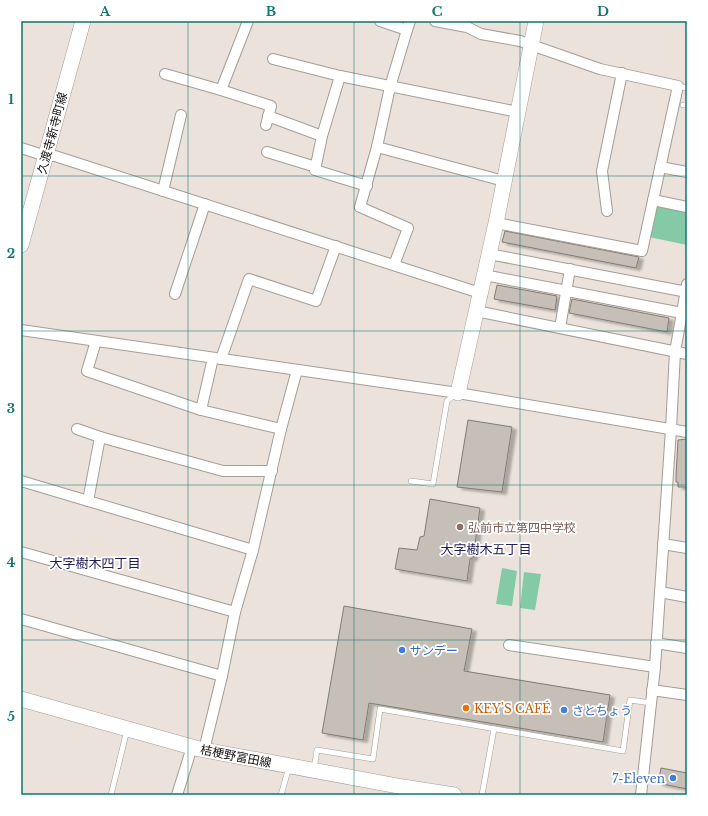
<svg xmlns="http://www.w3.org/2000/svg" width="708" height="816" viewBox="0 0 708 816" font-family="'Libre Baskerville','Noto Sans JP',serif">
	<defs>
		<filter id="shadow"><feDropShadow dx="4.5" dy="2.5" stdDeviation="1" flood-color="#0004"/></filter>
	</defs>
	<rect width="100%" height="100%" fill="#ebe3db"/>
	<!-- green -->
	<g fill="#85caa7">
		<path d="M656,205L687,212V245L649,237Z"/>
		<path d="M502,568L517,571L512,606L496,604Z"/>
		<path d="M524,572L541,574L535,610L520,608Z"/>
	</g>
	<!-- building -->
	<g fill="#c6bfb7" stroke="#817b74" filter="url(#shadow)">
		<path d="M505,231L639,257L636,268L502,242Z"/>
		<path d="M497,285L557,296L555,310L494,299Z"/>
		<path d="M572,299L669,318L667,332L569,313Z"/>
		<path d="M468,420L512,427L502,492L457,487Z"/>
		<path d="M687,439V487H678V482H676V476L678,440Z"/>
		<path d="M430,499L480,508L473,558L470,559L467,581L395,569L399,548L417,550L420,537L424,536Z"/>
		<path d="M344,606L472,629L464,671L610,695L603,742L369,703L363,740L322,733Z"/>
		<path d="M661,768L687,773V789L658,783Z"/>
	</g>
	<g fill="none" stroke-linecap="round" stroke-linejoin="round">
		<!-- lane casing -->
		<g stroke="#a49d96" stroke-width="6">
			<g id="lane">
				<path d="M678,86L687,88"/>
				<path d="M683,105H687"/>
				<path d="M411,481L433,484L447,401L457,393"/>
				<path d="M314,769L317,750L373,759L380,709L623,751L630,700L651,703"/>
				<path d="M111,795L127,730"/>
				<path d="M281,795L289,767"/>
				<path d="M482,795L494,729"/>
			</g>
		</g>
		<!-- street casing -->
		<g stroke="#a49d96" stroke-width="12">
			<g id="street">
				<path d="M248,21L221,90L271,106L266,125"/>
				<path d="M380,21L407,30L410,21"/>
				<path d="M435,21L467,27L481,34L520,41L600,69L678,86L642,251L496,223"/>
				<path d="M273,59L340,76"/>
				<path d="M165,74L221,90"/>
				<path d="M268,116L322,136"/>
				<path d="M377,147L504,181"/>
				<path d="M21,148L46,156H55L480,293"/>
				<path d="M267,152L316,167"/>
				<path d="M660,167L687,172"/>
				<path d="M367,186L315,170L322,136L340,76L518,112"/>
				<path d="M163,191L181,115"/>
				<path d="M653,200L687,207"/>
				<path d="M607,211L602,171L622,73"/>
				<path d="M489,254L687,292"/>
				<path d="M394,265L408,228L360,207L377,147L390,87L407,30"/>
				<path d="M484,275L682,313"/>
				<path d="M175,294L205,204"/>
				<path d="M476,311L687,354"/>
				<path d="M560,328L570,269"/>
				<path d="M21,330L458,393L687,432"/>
				<path d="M96,341L87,371L201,410"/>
				<path d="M213,358L201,410L281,429"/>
				<path d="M221,359L249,279L316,301L336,246"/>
				<path d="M77,429L100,437L223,471H272"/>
				<path d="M21,481L253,550"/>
				<path d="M88,501L100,437"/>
				<path d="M663,544L687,548"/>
				<path d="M21,552L235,612"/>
				<path d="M660,592L687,597"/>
				<path d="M21,619L222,676"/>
				<path d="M656,643L687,648"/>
				<path d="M509,645L655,667"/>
				<path d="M652,690L687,695"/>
				<path d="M204,750L222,676L235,612L253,550L281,429L297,370"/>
				<path d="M177,795L192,747"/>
				<path d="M641,795L655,667L671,429L675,352L687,284"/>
			</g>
		</g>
		<!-- secondary casing -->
		<g stroke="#a49d96" stroke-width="16">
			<g id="secondary">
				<path d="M21,245L83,21"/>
				<path d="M458,393L496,223L536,21"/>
				<path d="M21,699L199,749L403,787L454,795"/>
			</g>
		</g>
		<!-- lane -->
		<use href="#lane" stroke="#fff" stroke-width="5"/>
		<!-- street -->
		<use href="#street" stroke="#fff" stroke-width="10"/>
		<!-- secondary -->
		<use href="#secondary" stroke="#fff" stroke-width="15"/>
	</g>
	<!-- grid -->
	<path fill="none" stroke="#0f766e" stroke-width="1" stroke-opacity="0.55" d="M188,21V795M354,21V795M520,21V795M21,176H687M21,331H687M21,485H687M21,640H687"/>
	<!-- markers -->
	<circle fill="#8d6e63" stroke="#fff" stroke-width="1.5" cx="460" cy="527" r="4"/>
	<g fill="#3f7fe0" stroke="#fff" stroke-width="1.5">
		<circle cx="402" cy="650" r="4"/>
		<circle cx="564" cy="710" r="4"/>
		<circle cx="673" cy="778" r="4"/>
	</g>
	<circle fill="#e8710a" stroke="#fff" stroke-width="1.5" cx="466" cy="708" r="4"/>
	<g text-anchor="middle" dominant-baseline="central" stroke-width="3.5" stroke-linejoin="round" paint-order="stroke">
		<!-- street labels -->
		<g font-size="12" fill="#13100d" stroke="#fff">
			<text transform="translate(52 133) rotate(-75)">久渡寺新寺町線</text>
			<text transform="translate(236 756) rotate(11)">桔梗野富田線</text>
		</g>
		<!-- education labels -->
		<g font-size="12" fill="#785e54" stroke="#fff" text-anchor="start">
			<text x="468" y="527">弘前市立第四中学校</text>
		</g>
		<!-- shop labels -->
		<g font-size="12" fill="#366cbe" stroke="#fff" text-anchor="start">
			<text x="410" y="650">サンデー</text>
			<text x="572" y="710">さとちょう</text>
			<text x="665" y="778" text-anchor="end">7-Eleven</text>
		</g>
		<!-- food labels -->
		<g font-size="12" fill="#c56008" stroke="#fff" text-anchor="start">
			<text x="474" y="708">KEY’S CAFÉ</text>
		</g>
		<!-- neighbourhood labels -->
		<g font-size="13" fill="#222059" stroke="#fff">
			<text x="486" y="549">大字樹木五丁目</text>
			<text x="95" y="563">大字樹木四丁目</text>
		</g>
	</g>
	<!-- border -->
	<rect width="708" height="816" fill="none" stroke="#ffffff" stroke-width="44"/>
	<rect x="22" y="22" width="664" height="772" fill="none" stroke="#0f766e" stroke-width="1.5"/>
	<g font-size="13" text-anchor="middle" font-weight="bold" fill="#0f766e">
		<text x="105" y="16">A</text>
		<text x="271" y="16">B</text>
		<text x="437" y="16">C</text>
		<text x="603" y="16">D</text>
		<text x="11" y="104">1</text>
		<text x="11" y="258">2</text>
		<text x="11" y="413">3</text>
		<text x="11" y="567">4</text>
		<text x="11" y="721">5</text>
	</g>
</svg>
